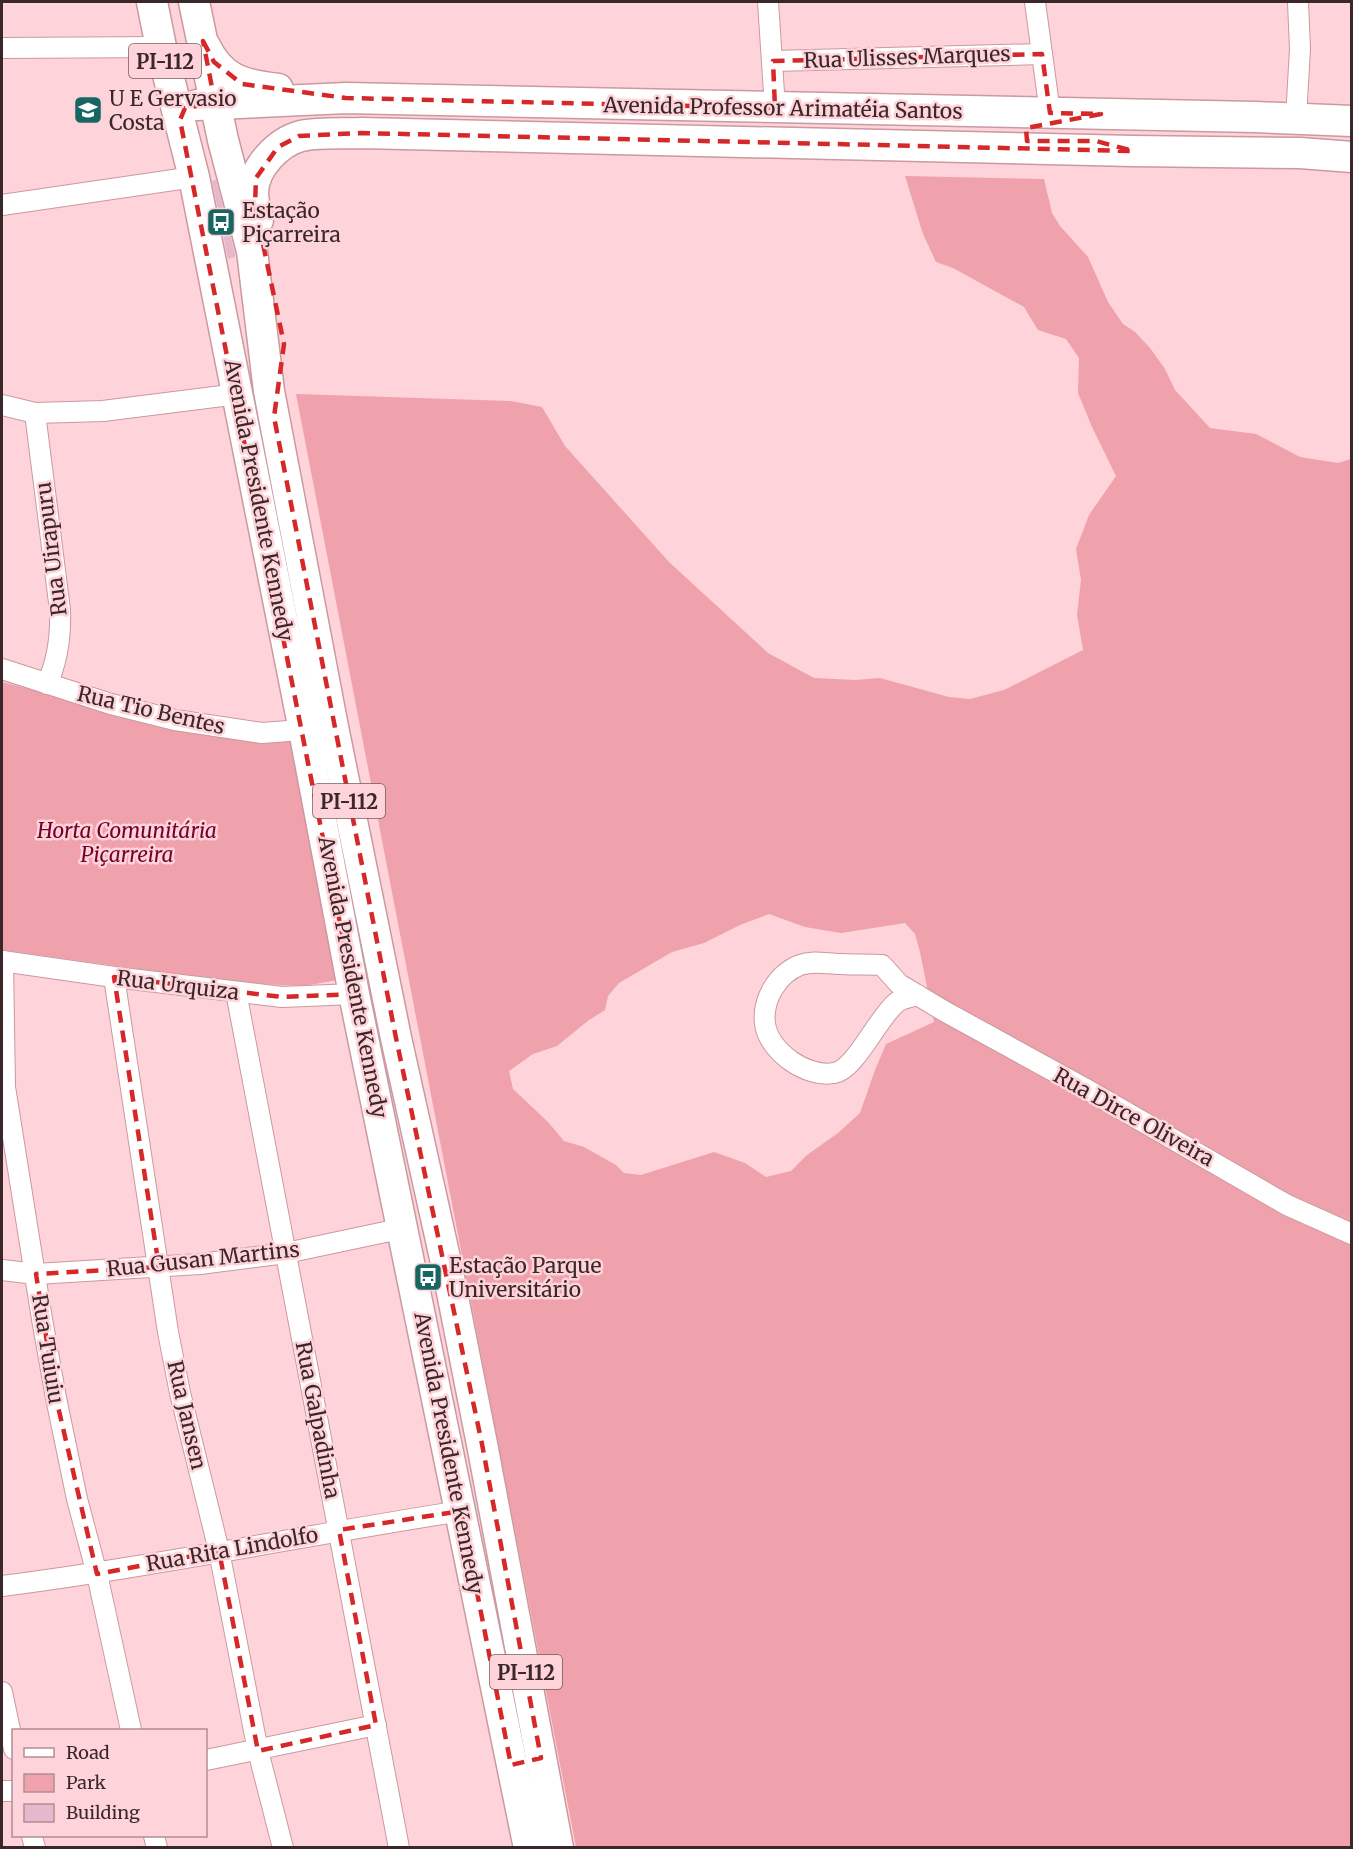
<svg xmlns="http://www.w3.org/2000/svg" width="1353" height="1849" viewBox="0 0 1353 1849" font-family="Merriweather,serif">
	<rect width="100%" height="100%" fill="#fed3d9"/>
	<!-- green -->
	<g fill="#efa1ac" fill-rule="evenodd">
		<path d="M905,176L1044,179L1052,213L1060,226L1088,257L1108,302L1123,324L1135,332L1150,348L1165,369L1175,390L1210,428L1256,434L1300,457L1338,463L1351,459V1847H576L296,394L511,401L542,407L565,446L669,562L768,653L814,678L855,680L880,678L949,697L970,699L1004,690L1083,650L1077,615L1081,580L1076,549L1089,515L1116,476L1092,427L1078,393L1079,358L1066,339L1038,330L1024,307L953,268L936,262L923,234ZM769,914L805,927L841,933L905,923L915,934L920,952L934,1022L886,1044L875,1070L860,1113L838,1133L807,1155L791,1171L766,1177L745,1163L714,1152L641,1175L624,1173L616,1165L584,1147L564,1141L548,1122L513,1089L509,1071L533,1054L557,1046L589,1020L605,1010L608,996L619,983L672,952L704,943L740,925Z"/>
		<path d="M2,682L219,737L296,738L343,979L304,986L238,983L2,950Z"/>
	</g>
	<!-- building -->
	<path fill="#e7b8cd" d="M216,180L235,254V257L228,259L212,181Z"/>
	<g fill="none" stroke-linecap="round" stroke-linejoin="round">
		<!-- minor casing -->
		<g stroke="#cb99a0" stroke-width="22">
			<g id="minor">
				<path d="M768,2L775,108"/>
				<path d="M1035,2L1050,113"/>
				<path d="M2,48L161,47"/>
				<path d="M773,61L1042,54"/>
				<path d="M1296,118L1300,49L1298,2"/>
				<path d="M2,205L194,177"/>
				<path d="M2,405L35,413L103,411L238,394"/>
				<path d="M35,413L60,610C61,637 58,660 47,684"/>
				<path d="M2,669L111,704L175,720L262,733L314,729"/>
				<path d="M2,961L114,977L282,997L354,994"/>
				<path d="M3,961L5,1087L42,1319L56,1398L77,1499L97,1574L131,1730"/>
				<path d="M114,977L168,1332L180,1393L219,1551L258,1751L283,1848"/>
				<path d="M236,992L399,1848"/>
				<path d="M918,995C911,997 902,998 896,1003C877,1019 855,1070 834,1073C807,1078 769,1052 765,1024C762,1000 777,974 800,965C813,960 827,964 841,964C855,965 868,964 882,965L899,984L944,1011L1086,1089L1287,1205L1352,1234"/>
				<path d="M2,1270L36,1274L200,1264L286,1253L404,1228"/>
				<path d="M2,1586C156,1566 308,1535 461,1511"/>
				<path d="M2,1692L14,1749"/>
				<path d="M206,1760L376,1725"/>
				<path d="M2,1791H14"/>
				<path d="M32,1836L35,1848"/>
				<path d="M154,1836L157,1848"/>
			</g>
		</g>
		<!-- primary casing -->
		<g stroke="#cb99a0" stroke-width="33">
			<g id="primary">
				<path d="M152,2L161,47L194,177L304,730L354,994L529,1848"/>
				<path d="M194,2L223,140L252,251L269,391L333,727L396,1038L447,1267L482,1444L558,1848"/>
				<path d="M205,46C221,80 243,85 278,89"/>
				<path d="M197,105L346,98L1255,117L1352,121"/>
				<path d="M258,220C256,212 253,202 253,193C253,168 278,142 301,136C320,132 341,134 361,133L1133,151L1300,153L1352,157"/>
			</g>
		</g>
		<!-- minor -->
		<use href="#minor" stroke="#fff" stroke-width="20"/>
		<!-- primary -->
		<use href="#primary" stroke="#fff" stroke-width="30"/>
	</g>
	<!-- marked area -->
	<path fill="none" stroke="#d62828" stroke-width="4.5" stroke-dasharray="12 8" stroke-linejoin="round" d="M203,41L214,62L242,84L346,98L775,108L773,61L1042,54L1050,113L1101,114L1026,128L1027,141H1096L1133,151L361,133L299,136L278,147L256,178L255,206L284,344L274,417L396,1038L482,1444L541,1758L511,1765L461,1511L339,1530L376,1725L258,1751L219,1551L97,1574L56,1398L36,1274L159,1267L114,977L282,997L354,994L180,120L185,108L215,103Z"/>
	<!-- icons -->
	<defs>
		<g id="school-square" transform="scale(1.5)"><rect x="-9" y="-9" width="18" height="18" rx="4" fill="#186662" stroke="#fed3d9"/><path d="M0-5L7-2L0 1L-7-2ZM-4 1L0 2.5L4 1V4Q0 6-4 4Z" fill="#fff"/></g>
		<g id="bus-square" transform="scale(1.5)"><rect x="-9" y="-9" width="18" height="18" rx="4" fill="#186662" stroke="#fed3d9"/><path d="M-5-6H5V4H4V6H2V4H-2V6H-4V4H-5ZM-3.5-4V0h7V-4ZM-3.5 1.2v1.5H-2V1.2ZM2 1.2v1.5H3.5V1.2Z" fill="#fff"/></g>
	</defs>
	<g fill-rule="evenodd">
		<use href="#school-square" x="88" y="110"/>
		<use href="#bus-square" x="221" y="222"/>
		<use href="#bus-square" x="428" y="1277"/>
	</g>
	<g text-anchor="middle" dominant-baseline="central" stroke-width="5" stroke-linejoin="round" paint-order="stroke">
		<!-- shield labels -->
		<g fill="#fed3d9" stroke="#755b5e" stroke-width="1.5">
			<rect x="129" y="44" width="72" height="34" rx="4.5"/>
			<rect x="313" y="784" width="72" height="34" rx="4.5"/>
			<rect x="490" y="1655" width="72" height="34" rx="4.5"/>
		</g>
		<g font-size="20" font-weight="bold" fill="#3a2729">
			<text x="165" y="61">PI-112</text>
			<text x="349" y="801">PI-112</text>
			<text x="526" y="1672">PI-112</text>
		</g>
		<!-- street labels -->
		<g font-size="21" fill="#3a2729" stroke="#fed3d9">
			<text transform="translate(907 57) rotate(-2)">Rua Ulisses Marques</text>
			<text transform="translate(783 108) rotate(1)">Avenida Professor Arimatéia Santos</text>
			<text transform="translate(259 500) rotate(79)">Avenida Presidente Kennedy</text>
			<text transform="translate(51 549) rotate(-97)">Rua Uirapuru</text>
			<text transform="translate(151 710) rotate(13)">Rua Tio Bentes</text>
			<text transform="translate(353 977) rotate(79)">Avenida Presidente Kennedy</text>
			<text transform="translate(178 985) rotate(7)">Rua Urquiza</text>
			<text transform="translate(1134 1117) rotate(29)">Rua Dirce Oliveira</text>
			<text transform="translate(203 1259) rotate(-6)">Rua Gusan Martins</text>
			<text transform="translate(48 1349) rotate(81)">Rua Tuiuiu</text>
			<text transform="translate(187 1415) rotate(77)">Rua Jansen</text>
			<text transform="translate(318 1420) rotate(79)">Rua Galpadinha</text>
			<text transform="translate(449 1453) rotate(79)">Avenida Presidente Kennedy</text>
			<text transform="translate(232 1549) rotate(-10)">Rua Rita Lindolfo</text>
		</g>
		<!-- poi labels -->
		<g font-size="21" fill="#3a2729" stroke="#fed3d9" text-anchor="start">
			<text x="109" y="98">U E Gervasio<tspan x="109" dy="24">Costa</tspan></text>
			<text x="242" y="210">Estação<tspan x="242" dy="24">Piçarreira</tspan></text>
			<text x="449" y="1265">Estação Parque<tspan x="449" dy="24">Universitário</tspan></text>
		</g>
		<!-- park labels -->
		<g font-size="21" font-style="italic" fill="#76002c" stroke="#fed3d9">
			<text x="127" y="830">Horta Comunitária<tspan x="127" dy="24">Piçarreira</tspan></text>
		</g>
	</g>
	<!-- border -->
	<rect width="1353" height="1849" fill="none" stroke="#3a2729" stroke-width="6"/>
	<!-- legend -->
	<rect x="12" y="1729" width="195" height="108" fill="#fed3d9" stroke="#b08e93" stroke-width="1.5"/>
	<rect x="24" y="1748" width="30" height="9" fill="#ffffff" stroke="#b08e93" stroke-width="1.5"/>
	<text x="66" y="1759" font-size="18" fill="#3a2729">Road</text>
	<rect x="24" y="1774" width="30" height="18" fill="#efa1ac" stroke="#b08e93" stroke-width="1.5"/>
	<text x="66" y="1789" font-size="18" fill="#3a2729">Park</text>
	<rect x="24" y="1804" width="30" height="18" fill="#e7b8cd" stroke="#b08e93" stroke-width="1.5"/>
	<text x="66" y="1819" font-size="18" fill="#3a2729">Building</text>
</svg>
